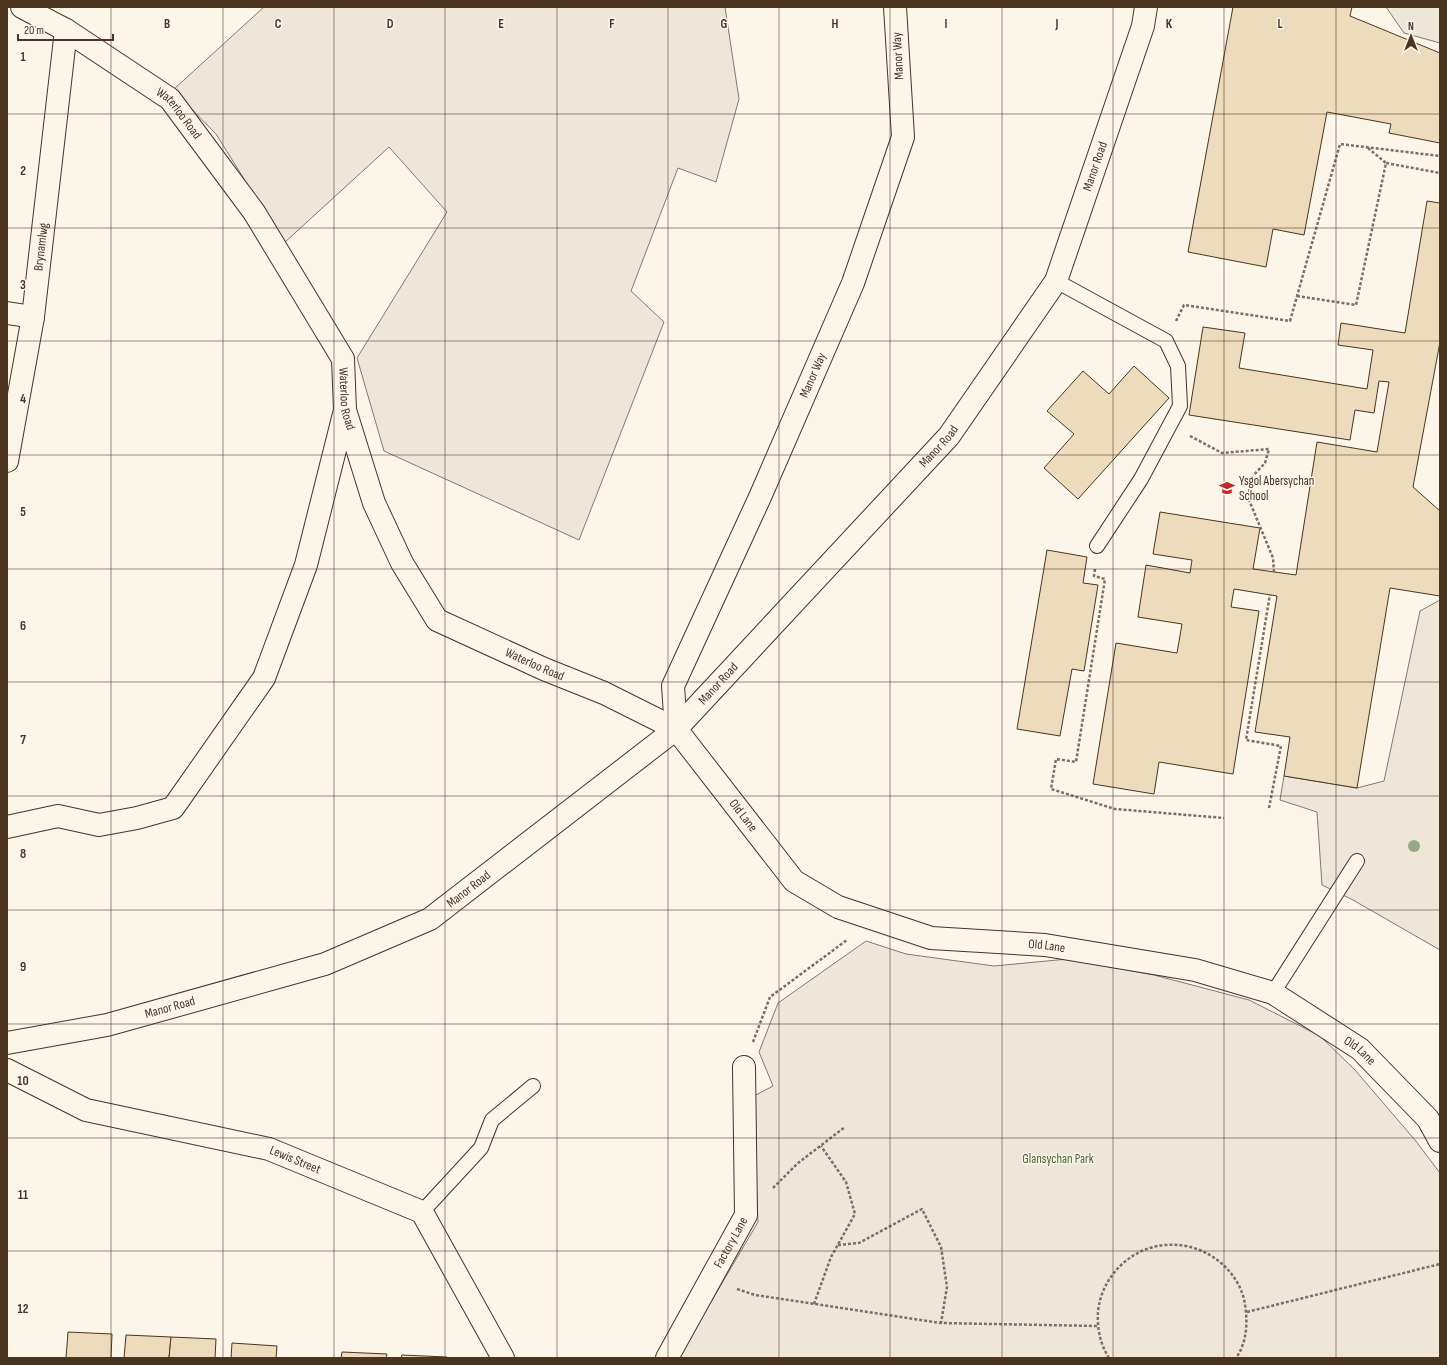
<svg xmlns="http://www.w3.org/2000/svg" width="1447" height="1365" viewBox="0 0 1447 1365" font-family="'Sofia Sans Condensed',sans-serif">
	<rect width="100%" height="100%" fill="#fbf6e9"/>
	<!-- green -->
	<g fill="#ede6d9" stroke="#887966">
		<path d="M264,7H725L739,99L716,182L678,168L631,291L664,322L579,540L384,451L357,358L447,212L389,147L284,243L216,134L173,90Z"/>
		<path d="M1440,600V950L1353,900L1322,885L1317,812L1280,800L1284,776L1357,788L1384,781L1420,611Z"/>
		<path d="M866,941L906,954L994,966L1068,959L1154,975L1249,1000L1320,1036L1355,1070L1415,1140L1440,1173V1358H678L758,1222L752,1097L773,1086L759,1052L778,1003Z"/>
	</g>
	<!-- parking -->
	<path fill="#ede7d9" stroke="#887966" d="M1386,7H1440V43L1404,33Z"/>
	<!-- building -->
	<g fill="#ecdcbc" stroke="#4a3520">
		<path d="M1233,7H1352L1350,16L1440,53V143L1389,133L1391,124L1327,112L1304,235L1273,229L1266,267L1188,252Z"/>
		<path d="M1427,201L1440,203V342L1413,487L1440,511V596L1390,588L1357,788L1284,776L1290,737L1255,732L1277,596L1234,589L1231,607L1259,611L1233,774L1159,762L1154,794L1093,784L1116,643L1177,653L1182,624L1138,617L1146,565L1190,573L1192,560L1153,554L1160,512L1260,528L1253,569L1296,575L1317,442L1377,452L1389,382L1379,381L1374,413L1355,410L1350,440L1189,415L1203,327L1245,333L1239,368L1367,389L1373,350L1338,345L1341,323L1405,333Z"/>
		<path d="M1134,366L1169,398L1078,499L1044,468L1074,434L1047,411L1083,371L1109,394Z"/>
		<path d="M1047,550L1087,557L1083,583L1098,585L1084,671L1072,669L1060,736L1017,729Z"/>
		<path d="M68,1332L112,1334L111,1358H66Z"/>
		<path d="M126,1335L171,1337L169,1358H124Z"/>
		<path d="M171,1337L216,1339L215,1358H169Z"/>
		<path d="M232,1343L277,1346L276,1358H231Z"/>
		<path d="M342,1352L387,1354L386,1358H341Z"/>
		<path d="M402,1355L447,1357V1358H401Z"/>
	</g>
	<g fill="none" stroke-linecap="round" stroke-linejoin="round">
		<!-- service casing -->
		<g stroke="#4a3520" stroke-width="16">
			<g id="service">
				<path d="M1056,281L1166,341L1178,366L1180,406L1141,479L1097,546"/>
				<path d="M1273,993L1357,861"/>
				<path d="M422,1212L481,1148L492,1120L533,1086"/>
			</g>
		</g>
		<!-- minor casing -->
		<g stroke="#4a3520" stroke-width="24">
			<g id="minor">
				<path id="s1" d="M22,7L66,30L170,99L254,212L343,359L345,410L374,503L402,563L437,620L544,669L604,693L676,729L794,881L838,907L931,938L1045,945L1195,970L1273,993L1360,1049L1428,1119L1440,1141"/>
				<path d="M7,313L33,317"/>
				<path id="s2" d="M7,461L33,317L66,30"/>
				<path id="s3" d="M676,729L673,686L760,497L853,283L903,137L895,7"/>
				<path d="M7,827L58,816L99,825L137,818L173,808L264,678L306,565L345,410"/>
				<path id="s4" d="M7,1043L107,1025L325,964L430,919L676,729L949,436L1056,281L1143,26L1146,7"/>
				<path id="s5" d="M7,1070L86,1110L269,1149L422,1212L503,1358"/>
				<path id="s6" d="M667,1358L746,1215L744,1067"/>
			</g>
		</g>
		<!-- path -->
		<g stroke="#7f6f5c" stroke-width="2.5" stroke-dasharray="3 2" stroke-linecap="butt">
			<path d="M1368,148L1386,163"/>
			<path d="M1297,296L1356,305L1386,163L1440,173"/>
			<path d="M1176,321L1184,305L1290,321L1340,144L1440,156"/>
			<path d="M1190,436L1222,453L1269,449L1265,463L1250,479L1249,500L1273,558L1274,572"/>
			<path d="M1095,569L1094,576L1105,579L1076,762L1056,759L1051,789L1115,809L1224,818"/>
			<path d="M1269,808L1281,746L1246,740L1270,594"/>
			<path d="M753,1042L770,997L847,940"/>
			<path d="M773,1188L798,1163L845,1127"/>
			<path d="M838,1245L859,1243L922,1209L941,1247L947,1287L941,1323"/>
			<path d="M737,1289L755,1295L941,1323L1097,1326"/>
			<path d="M814,1304L831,1257L855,1214L846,1182L821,1146"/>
			<path d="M1247,1312L1440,1264"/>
			<path d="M1109,1358C1100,1344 1097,1328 1098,1312C1101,1277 1131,1247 1166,1245C1201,1242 1235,1265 1244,1299C1248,1319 1248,1341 1236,1358"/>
		</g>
		<!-- service -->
		<use href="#service" stroke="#fbf6e9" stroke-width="14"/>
		<!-- minor -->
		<use href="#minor" stroke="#fbf6e9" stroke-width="22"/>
	</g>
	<!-- trees -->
	<circle fill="#96a887" cx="1414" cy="846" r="6"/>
	<!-- grid -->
	<path fill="none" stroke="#4a3520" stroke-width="1" stroke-opacity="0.55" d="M111,7V1358M223,7V1358M334,7V1358M445,7V1358M557,7V1358M668,7V1358M779,7V1358M890,7V1358M1002,7V1358M1113,7V1358M1224,7V1358M1336,7V1358M7,114H1440M7,228H1440M7,341H1440M7,455H1440M7,569H1440M7,682H1440M7,796H1440M7,910H1440M7,1024H1440M7,1138H1440M7,1251H1440"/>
	<!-- icons -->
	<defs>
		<g id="school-bare" transform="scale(1.2)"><path d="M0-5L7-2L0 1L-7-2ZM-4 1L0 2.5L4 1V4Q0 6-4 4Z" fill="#c62828" stroke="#fbf6e9" stroke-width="2.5" paint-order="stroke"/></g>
	</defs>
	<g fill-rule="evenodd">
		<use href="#school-bare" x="1227" y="488"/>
	</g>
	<g text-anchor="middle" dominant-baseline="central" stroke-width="3" stroke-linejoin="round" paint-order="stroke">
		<!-- street labels -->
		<g font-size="13" fill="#4a3520" stroke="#fbf6e9">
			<text transform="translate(898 56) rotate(-93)">Manor Way</text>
			<text stroke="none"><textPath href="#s1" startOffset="191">Waterloo Road</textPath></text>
			<text stroke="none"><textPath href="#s4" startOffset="1463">Manor Road</textPath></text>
			<text stroke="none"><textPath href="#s2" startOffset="217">Brynamlwg</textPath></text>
			<text stroke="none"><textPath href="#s3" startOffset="384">Manor Way</textPath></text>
			<text stroke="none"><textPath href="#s1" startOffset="527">Waterloo Road</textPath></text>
			<text stroke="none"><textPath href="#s4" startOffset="1139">Manor Road</textPath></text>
			<text stroke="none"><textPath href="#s1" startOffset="876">Waterloo Road</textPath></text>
			<text stroke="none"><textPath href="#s4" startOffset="815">Manor Road</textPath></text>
			<text stroke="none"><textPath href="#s1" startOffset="1141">Old Lane</textPath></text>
			<text stroke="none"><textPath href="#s4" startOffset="491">Manor Road</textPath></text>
			<text stroke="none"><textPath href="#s1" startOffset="1489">Old Lane</textPath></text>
			<text stroke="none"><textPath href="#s4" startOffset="167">Manor Road</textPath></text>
			<text stroke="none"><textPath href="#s1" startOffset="1825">Old Lane</textPath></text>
			<text stroke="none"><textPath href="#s5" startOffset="304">Lewis Street</textPath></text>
			<text stroke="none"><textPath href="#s6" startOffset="132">Factory Lane</textPath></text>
		</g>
		<!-- poi labels -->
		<g font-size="13" fill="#4a3520" stroke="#fbf6e9" text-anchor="start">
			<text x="1239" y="481">Ysgol Abersychan<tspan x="1239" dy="15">School</tspan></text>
		</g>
		<!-- park labels -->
		<g font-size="13" fill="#436837" stroke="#fbf6e9">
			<text x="1058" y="1159">Glansychan Park</text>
		</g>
	</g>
	<g font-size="13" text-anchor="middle" font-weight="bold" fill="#4a3520" stroke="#fbf6e9" stroke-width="3" stroke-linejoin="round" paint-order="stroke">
		<text x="167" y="28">B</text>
		<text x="278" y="28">C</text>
		<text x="390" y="28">D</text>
		<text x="501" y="28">E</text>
		<text x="612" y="28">F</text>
		<text x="724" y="28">G</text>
		<text x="835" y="28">H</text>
		<text x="946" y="28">I</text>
		<text x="1057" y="28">J</text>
		<text x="1169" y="28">K</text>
		<text x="1280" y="28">L</text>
		<text x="23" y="61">1</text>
		<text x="23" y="175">2</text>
		<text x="23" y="289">3</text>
		<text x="23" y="403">4</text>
		<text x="23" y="516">5</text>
		<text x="23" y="630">6</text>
		<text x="23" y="744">7</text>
		<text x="23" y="858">8</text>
		<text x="23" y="971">9</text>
		<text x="23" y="1085">10</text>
		<text x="23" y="1199">11</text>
		<text x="23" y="1313">12</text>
	</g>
	<!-- border -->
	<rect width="1447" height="1365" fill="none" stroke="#4a3520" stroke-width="16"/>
	<!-- north arrow -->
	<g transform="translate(1411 36)" stroke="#fbf6e9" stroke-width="3" paint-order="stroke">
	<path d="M0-3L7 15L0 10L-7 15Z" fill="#4a3520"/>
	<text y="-6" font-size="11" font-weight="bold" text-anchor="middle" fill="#4a3520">N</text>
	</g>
	<!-- scale -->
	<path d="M18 34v6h95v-6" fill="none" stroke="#4a3520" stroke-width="2"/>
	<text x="24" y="34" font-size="12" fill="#4a3520" stroke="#fbf6e9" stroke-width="3" paint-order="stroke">20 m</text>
</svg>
